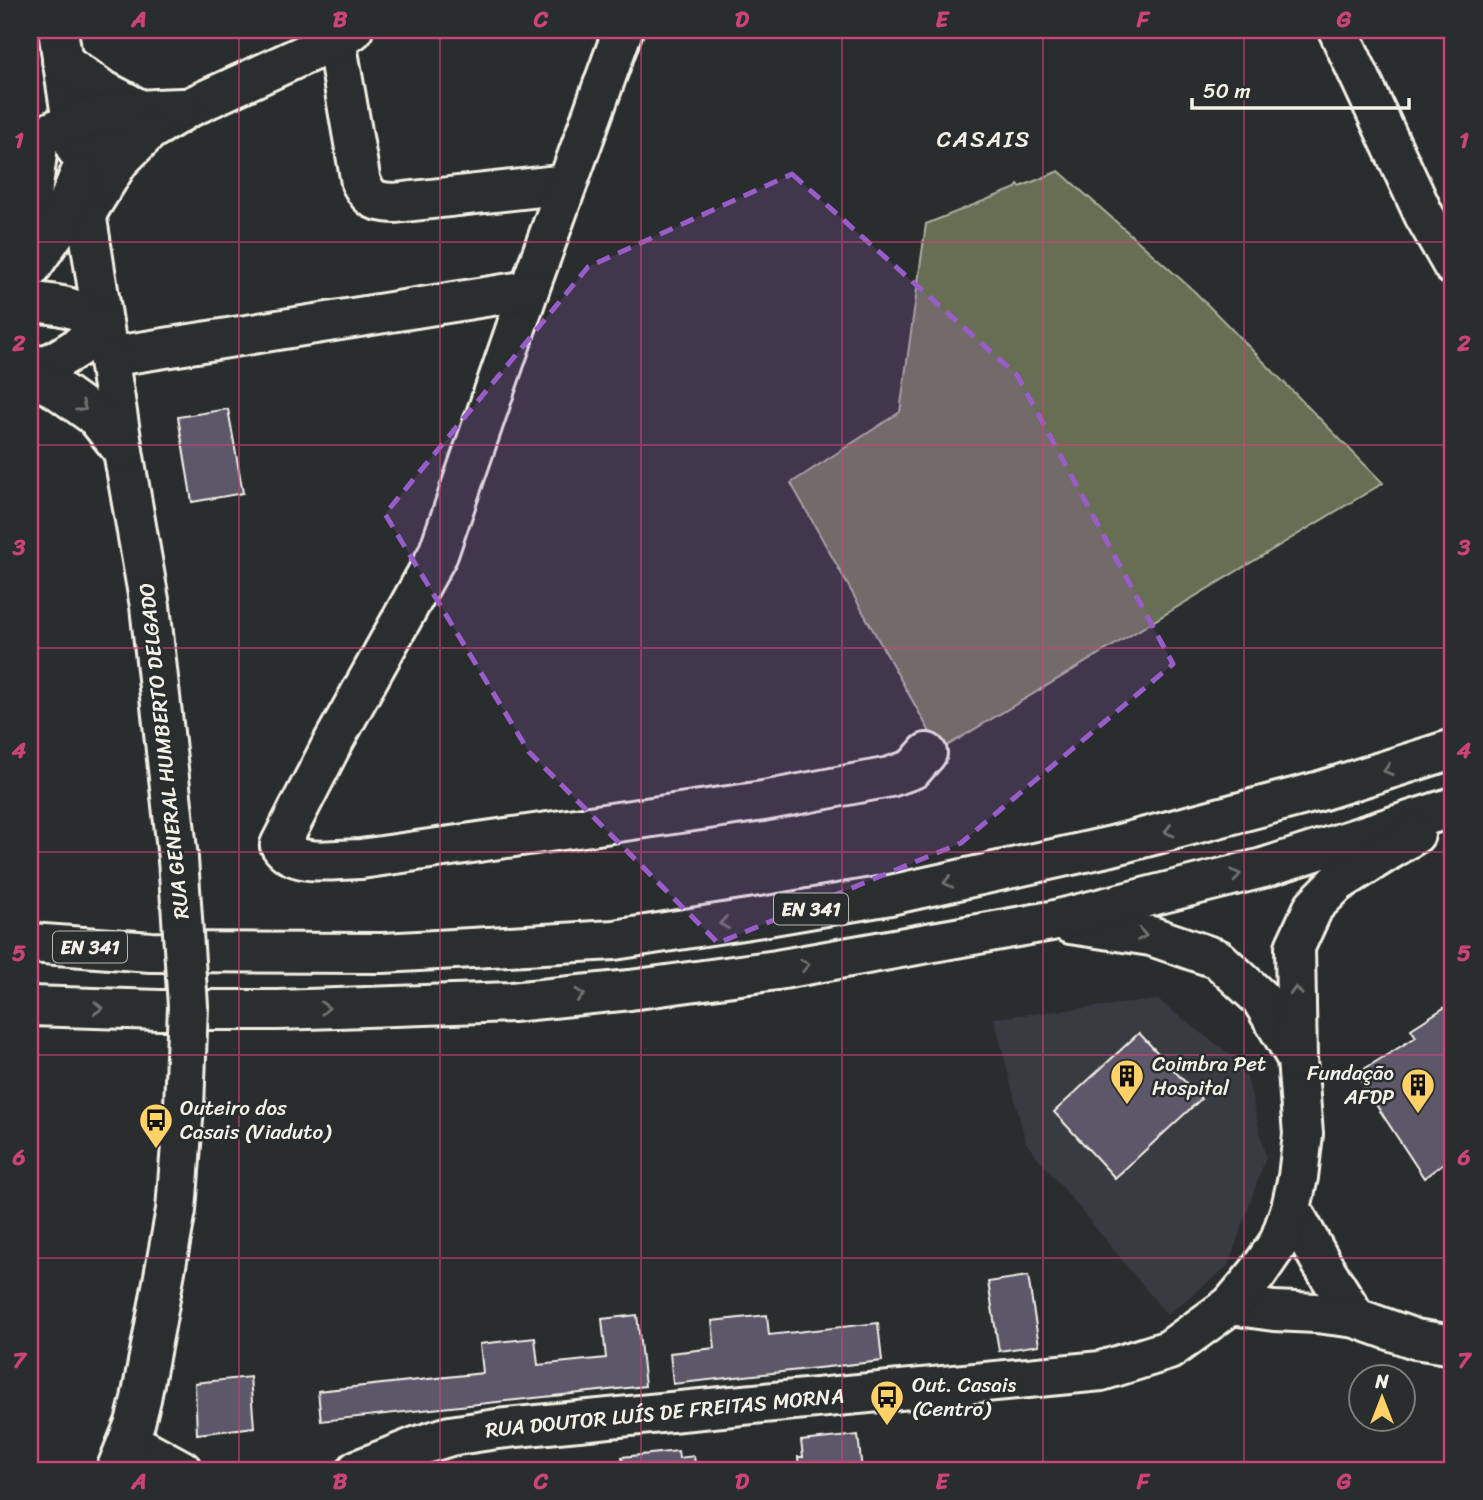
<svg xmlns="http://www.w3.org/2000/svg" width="1483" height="1500" viewBox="0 0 1483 1500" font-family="Sriracha,sans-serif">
	<rect width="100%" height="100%" fill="#2a2d2e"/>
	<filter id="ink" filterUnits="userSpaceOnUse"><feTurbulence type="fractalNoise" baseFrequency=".0143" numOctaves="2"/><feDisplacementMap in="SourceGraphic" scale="14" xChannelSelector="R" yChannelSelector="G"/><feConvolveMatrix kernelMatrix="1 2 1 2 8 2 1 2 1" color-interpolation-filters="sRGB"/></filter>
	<g filter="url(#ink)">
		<!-- built -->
		<path fill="#393a40" d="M1158,1000L1244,1065L1266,1157L1228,1266L1167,1315L1026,1143L994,1018Z"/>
		<!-- green -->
		<path fill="#686e53" stroke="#aeb09e" stroke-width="2" d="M1059,171L1194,291L1383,483L940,750L791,483L900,412L926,224L1016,188L1018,185L1020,187Z"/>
		<!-- building -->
		<g fill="#5c586a" stroke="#f4f1e8" stroke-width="2">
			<path d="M228,409L243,493L192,502L178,417Z"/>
			<path d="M1453,1002V1156L1424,1178L1356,1074L1416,1037L1411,1029Z"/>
			<path d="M1139,1033L1201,1099L1115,1178L1054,1112Z"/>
			<path d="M1028,1276L1039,1345L999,1351L988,1282Z"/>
			<path d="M637,1315L645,1386L321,1421L318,1391L483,1373L480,1344L535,1338L538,1365L606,1358L602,1319Z"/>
			<path d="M767,1315L769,1335L878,1323L882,1361L673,1384L670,1353L715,1348L712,1321Z"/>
			<path d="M250,1377L254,1427L197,1434L195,1383Z"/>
			<path d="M858,1435L862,1470H799L798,1457H803L801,1441Z"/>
			<path d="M678,1451L679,1458L694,1456L696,1470H540V1467L595,1461L596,1467L623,1464L622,1457Z"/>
		</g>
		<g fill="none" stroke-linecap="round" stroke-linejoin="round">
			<!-- minor casing -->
			<g stroke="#f4f1e8" stroke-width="44">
				<g id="minor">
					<path d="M58,30L76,149"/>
					<path d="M332,30L336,40L361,183C370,200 375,202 395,203L567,184"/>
					<path d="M623,30L529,290L438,554L331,746L280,845C295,868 336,859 361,859L763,801L890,777L913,769L927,753"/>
					<path d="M1338,30L1424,215L1453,266"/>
					<path d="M62,61L101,89L139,109"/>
					<path d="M76,147L113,143L149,131L188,108L336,40L353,30"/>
					<path d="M30,211L39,137C51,132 62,126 75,122C110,111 145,109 183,108"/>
					<path d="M86,214L119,161L148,132"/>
					<path d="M108,357L529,290"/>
					<path d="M1291,1208L1322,1264L1356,1318"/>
					<path d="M1231,1305L1274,1311L1316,1313L1356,1318L1415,1339L1453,1345"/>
					<path d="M129,1441L182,1470"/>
					<path id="s1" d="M357,1470L418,1446L450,1436L497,1429L722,1407L1101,1371L1169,1350L1231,1305L1257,1274L1279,1242L1291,1208L1298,1177L1303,1134L1297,1059"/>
				</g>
			</g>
			<!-- major casing -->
			<g stroke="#f4f1e8" stroke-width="44">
				<g id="major">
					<path d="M80,174L123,451L150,606L178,859"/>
					<path d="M30,269L57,230L79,176"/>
					<path d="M30,302C59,304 79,307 103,325"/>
					<path d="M30,371L57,360L78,347L103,325"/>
					<path d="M30,376L57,389L96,417L123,451"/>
					<path d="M116,1470L135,1423L141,1399L155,1326L176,1210L184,1106"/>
				</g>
			</g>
			<!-- highway casing -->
			<g stroke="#f4f1e8" stroke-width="44">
				<g id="highway">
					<path d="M1070,924L1151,936L1218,959L1261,999L1296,1057"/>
					<path d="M30,943L151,952L383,953L614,940L762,917L890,895L1112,846L1320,791L1453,749"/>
					<path d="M30,1006L160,1010H278L512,1002L630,990L777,970L1051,921L1263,868L1453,807"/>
					<path d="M1297,1059L1295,947L1314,906L1337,883L1415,834"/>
				</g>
			</g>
			<!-- minor -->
			<use href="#minor" stroke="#2a2d2e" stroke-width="38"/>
			<!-- major -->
			<use href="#major" stroke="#2a2d2e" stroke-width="38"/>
			<!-- highway -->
			<use href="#highway" stroke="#2a2d2e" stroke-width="38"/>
			<!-- major-bridge casing -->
			<g stroke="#f4f1e8" stroke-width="44" stroke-linecap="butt">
				<path id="major-bridge" d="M178,859L188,1006L184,1106"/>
			</g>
			<!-- major-bridge -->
			<use href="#major-bridge" stroke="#2a2d2e" stroke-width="38"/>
		</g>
		<!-- one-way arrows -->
		<defs><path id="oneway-chevron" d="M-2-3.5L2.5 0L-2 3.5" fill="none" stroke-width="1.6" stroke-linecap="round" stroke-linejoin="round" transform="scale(1.75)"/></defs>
		<g stroke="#71726f">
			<use href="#oneway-chevron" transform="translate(82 407) rotate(36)"/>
			<use href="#oneway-chevron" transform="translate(1388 770) rotate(163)"/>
			<use href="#oneway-chevron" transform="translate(1169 831) rotate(165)"/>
			<use href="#oneway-chevron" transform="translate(1236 875) rotate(-14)"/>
			<use href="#oneway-chevron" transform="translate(948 882) rotate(168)"/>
			<use href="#oneway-chevron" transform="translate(724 923) rotate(171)"/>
			<use href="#oneway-chevron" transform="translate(1142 935) rotate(10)"/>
			<use href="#oneway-chevron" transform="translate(805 965) rotate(-10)"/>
			<use href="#oneway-chevron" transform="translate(1296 991) rotate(-91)"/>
			<use href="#oneway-chevron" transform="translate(580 995) rotate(-6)"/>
			<use href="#oneway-chevron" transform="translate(98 1008) rotate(2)"/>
			<use href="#oneway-chevron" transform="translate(325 1008) rotate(-2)"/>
		</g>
	</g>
	<!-- marked area -->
	<path fill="#995dc9" fill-opacity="0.2" stroke="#995dc9" stroke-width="5" stroke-dasharray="14 9" stroke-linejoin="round" d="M792,174L1017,375L1173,664L961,843L718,943L529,752L385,514L588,267Z"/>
	<!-- grid -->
	<path fill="none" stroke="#cc4377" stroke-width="2" stroke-opacity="0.55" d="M239,30V1470M440,30V1470M641,30V1470M842,30V1470M1043,30V1470M1244,30V1470M30,242H1453M30,445H1453M30,648H1453M30,852H1453M30,1055H1453M30,1258H1453"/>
	<!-- icons -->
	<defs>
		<g id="building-pin" transform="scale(1.75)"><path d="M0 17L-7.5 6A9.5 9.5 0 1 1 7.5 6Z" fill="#ffd166" stroke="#2a2d2e"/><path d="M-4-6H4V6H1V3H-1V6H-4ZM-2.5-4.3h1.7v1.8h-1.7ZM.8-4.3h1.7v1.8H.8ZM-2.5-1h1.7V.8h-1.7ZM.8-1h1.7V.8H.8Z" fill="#111"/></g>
		<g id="bus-pin" transform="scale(1.75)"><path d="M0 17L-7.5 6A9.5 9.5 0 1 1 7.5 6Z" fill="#ffd166" stroke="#2a2d2e"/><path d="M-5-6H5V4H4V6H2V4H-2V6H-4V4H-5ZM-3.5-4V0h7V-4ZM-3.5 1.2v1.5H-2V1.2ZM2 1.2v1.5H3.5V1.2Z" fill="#111"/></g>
	</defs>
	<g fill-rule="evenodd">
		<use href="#building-pin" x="1127" y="1076"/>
		<use href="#building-pin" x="1418" y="1085"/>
		<use href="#bus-pin" x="156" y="1120"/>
		<use href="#bus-pin" x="887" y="1397"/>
	</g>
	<g text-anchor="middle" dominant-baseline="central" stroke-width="5" stroke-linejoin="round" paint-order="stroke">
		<!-- shield labels -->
		<g fill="#2a2d2e" stroke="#b7b6b0" stroke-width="2">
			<rect x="774" y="893.5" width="74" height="31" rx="5"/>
			<rect x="53" y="931.5" width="74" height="31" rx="5"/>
		</g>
		<g font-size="19" font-weight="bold" fill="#f4f1e8">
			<text x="811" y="909">EN 341</text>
			<text x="90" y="947">EN 341</text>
		</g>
		<!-- street labels -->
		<g font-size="21" fill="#f4f1e8" stroke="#2a2d2e">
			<text transform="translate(164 751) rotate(-96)">RUA GENERAL HUMBERTO DELGADO</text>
			<text stroke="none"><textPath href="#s1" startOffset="315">RUA DOUTOR LUÍS DE FREITAS MORNA</textPath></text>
		</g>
		<!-- poi labels -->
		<g font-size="21" fill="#f4f1e8" stroke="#2a2d2e" text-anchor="start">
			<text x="1152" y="1064">Coimbra Pet<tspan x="1152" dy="24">Hospital</tspan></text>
			<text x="1394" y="1073" text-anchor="end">Fundação<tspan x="1394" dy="24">AFDP</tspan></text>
			<text x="180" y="1108">Outeiro dos<tspan x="180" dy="24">Casais (Viaduto)</tspan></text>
			<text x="912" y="1385">Out. Casais<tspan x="912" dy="24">(Centro)</tspan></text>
		</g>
		<!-- neighbourhood labels -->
		<g font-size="23" letter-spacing="2" fill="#f4f1e8" stroke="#2a2d2e">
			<text x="984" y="139">CASAIS</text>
		</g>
	</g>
	<!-- margin -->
	<rect width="1483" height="1500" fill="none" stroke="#2a2d2e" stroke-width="77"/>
	<!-- north arrow -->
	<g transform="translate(1382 1398)"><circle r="33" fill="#2a2d2e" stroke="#7b7b78" stroke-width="2"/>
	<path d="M0-5L12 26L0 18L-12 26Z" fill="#ffd166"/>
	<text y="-10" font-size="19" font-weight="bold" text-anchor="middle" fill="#f4f1e8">N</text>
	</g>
	<!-- scale -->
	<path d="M1192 98v10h217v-10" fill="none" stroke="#f4f1e8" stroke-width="3.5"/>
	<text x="1203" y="98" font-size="21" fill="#f4f1e8" stroke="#2a2d2e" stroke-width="5" paint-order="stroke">50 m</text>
	<rect x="38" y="38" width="1406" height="1424" fill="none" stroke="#cc4377" stroke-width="2.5"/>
	<g font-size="23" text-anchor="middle" font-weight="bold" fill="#cc4377">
		<text x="139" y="27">A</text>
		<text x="340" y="27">B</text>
		<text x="541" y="27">C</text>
		<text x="742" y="27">D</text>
		<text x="942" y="27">E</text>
		<text x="1143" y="27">F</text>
		<text x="1344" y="27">G</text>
		<text x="19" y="148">1</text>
		<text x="1464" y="148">1</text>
		<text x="19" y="351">2</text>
		<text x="1464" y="351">2</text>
		<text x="19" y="555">3</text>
		<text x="1464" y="555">3</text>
		<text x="19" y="758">4</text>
		<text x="1464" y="758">4</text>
		<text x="19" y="961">5</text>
		<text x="1464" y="961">5</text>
		<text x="19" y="1165">6</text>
		<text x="1464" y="1165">6</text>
		<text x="19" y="1368">7</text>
		<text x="1464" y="1368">7</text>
		<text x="139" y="1489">A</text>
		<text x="340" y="1489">B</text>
		<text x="541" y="1489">C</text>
		<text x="742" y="1489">D</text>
		<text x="942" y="1489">E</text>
		<text x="1143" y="1489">F</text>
		<text x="1344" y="1489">G</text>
	</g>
</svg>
